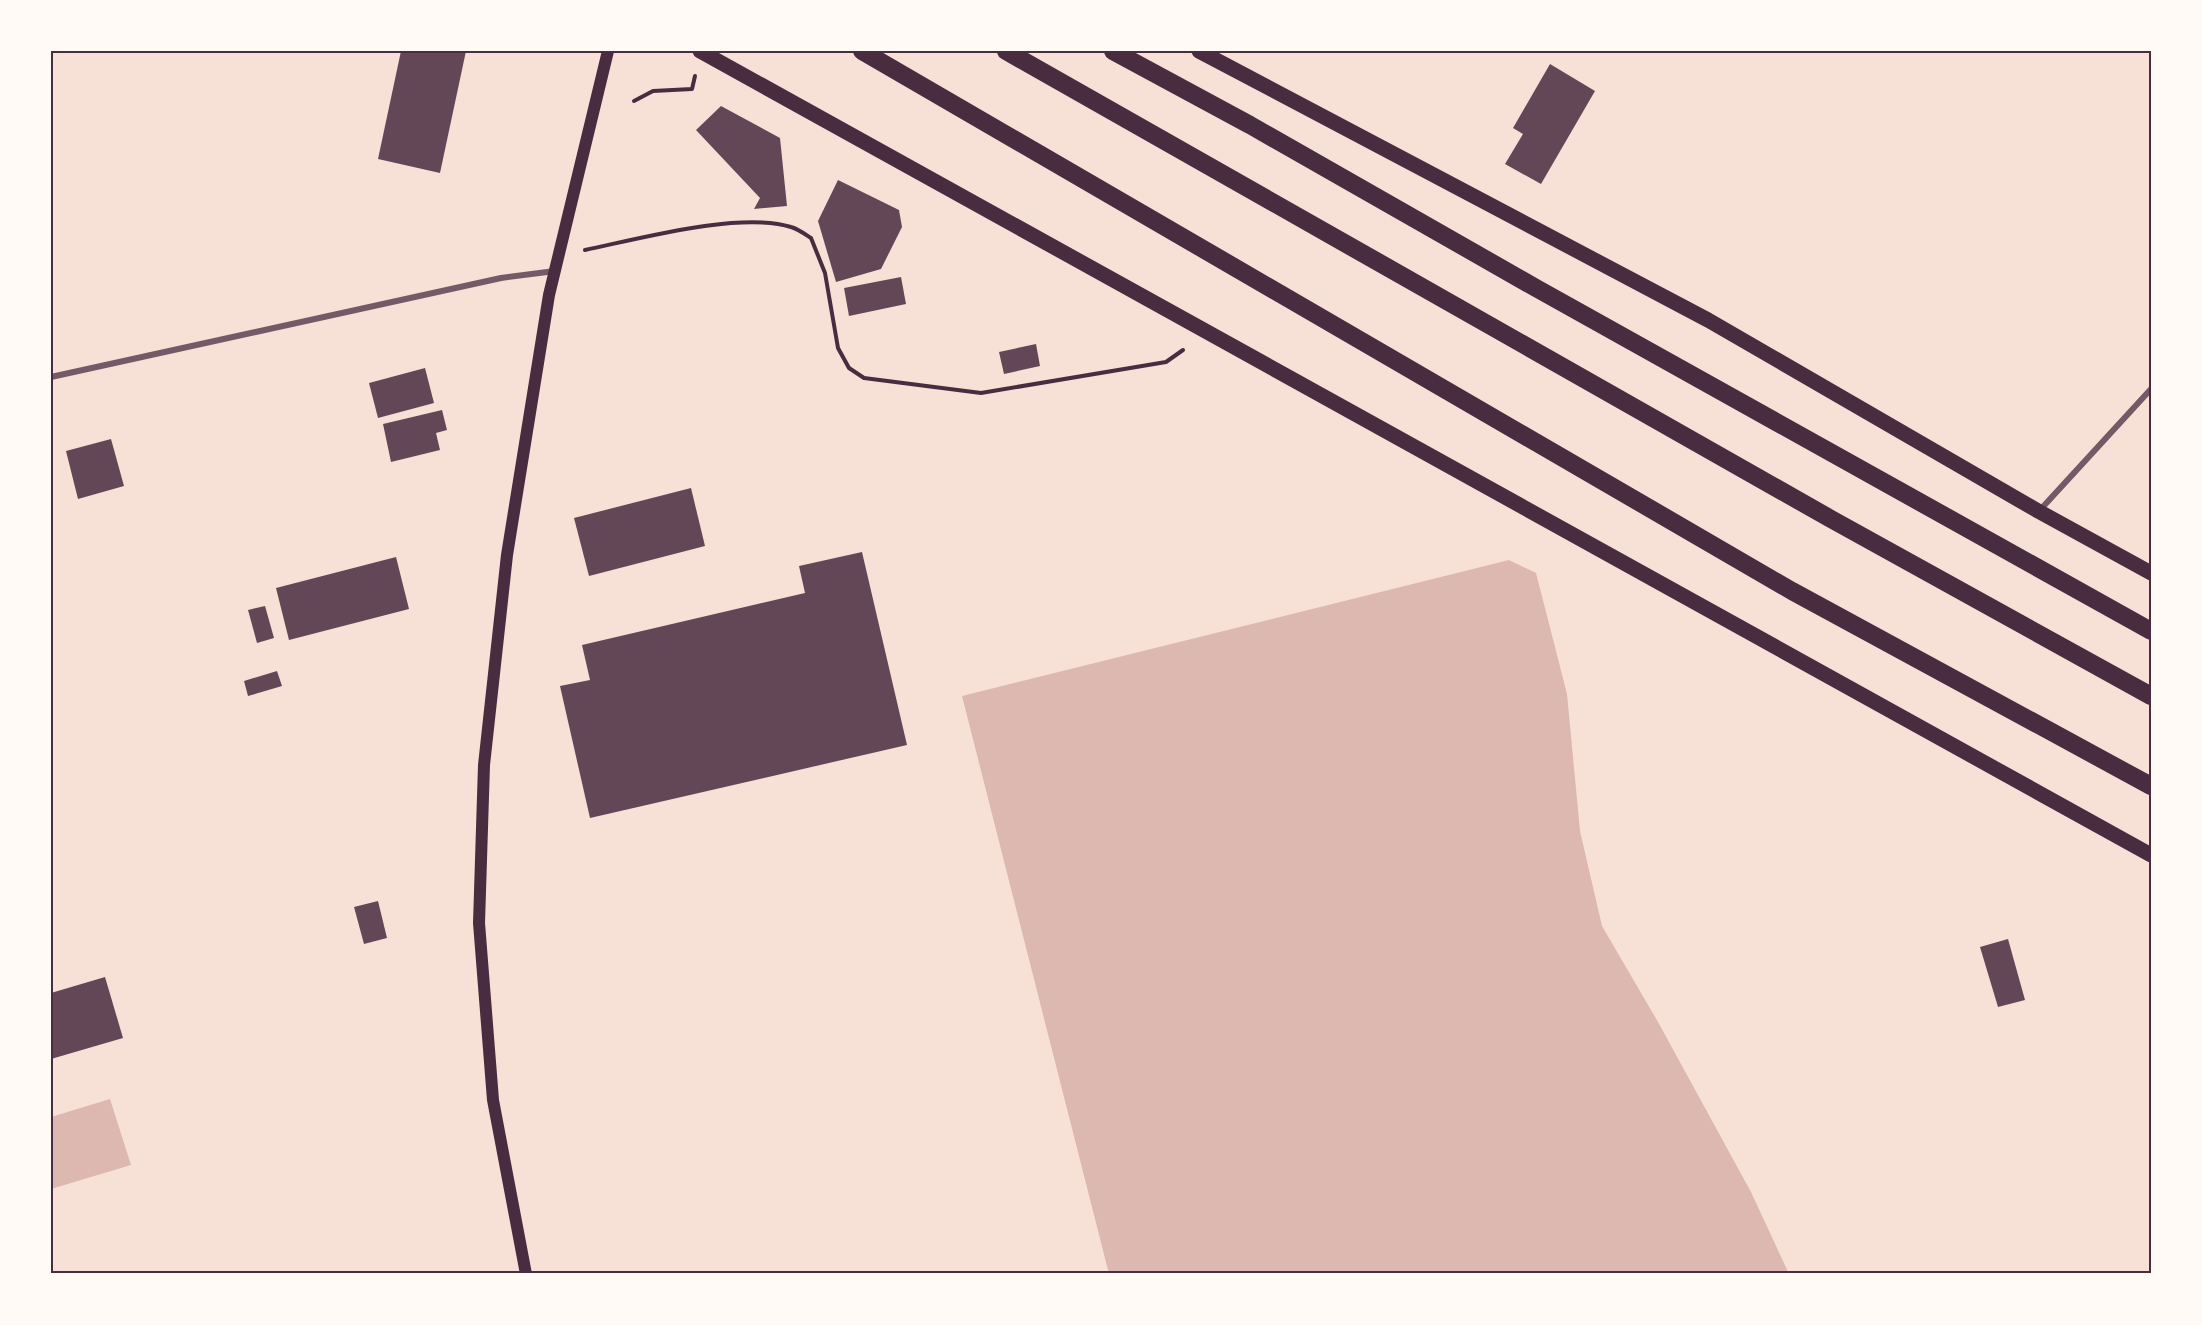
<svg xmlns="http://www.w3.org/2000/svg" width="2202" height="1325" viewBox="0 0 2202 1325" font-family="Jost,sans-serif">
	<rect width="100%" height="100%" fill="#f7e1d7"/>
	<!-- water -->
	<g fill="#dcb8b0">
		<path d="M1509,560L1536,573L1567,694L1580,831L1602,926L1658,1022L1751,1192L1789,1274H1109L962,696Z"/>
		<path d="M110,1099L131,1165L51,1189V1117Z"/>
	</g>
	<!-- building -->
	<g fill="#644757">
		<path d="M401,51H466L440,173L378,159Z"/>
		<path d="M1550,64L1595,91L1541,184L1505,164L1523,134L1513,128Z"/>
		<path d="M721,106L780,138L787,206L754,209L760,198L696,130Z"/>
		<path d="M838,180L899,210L902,227L881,269L836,282L818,221Z"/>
		<path d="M901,277L906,304L849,316L844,288Z"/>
		<path d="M1036,344L1040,366L1004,374L999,352Z"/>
		<path d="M425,368L434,403L378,418L369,383Z"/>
		<path d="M442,410L447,430L436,433L440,450L391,462L383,424Z"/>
		<path d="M111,439L124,486L78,499L66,451Z"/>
		<path d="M691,488L705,546L589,576L574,518Z"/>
		<path d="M862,552L907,745L590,818L560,686L590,680L582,645L805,593L799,566Z"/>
		<path d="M396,557L409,609L289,640L276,588Z"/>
		<path d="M265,606L274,638L257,643L248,610Z"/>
		<path d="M277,671L282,686L248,696L244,681Z"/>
		<path d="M378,901L387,938L364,944L354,907Z"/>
		<path d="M2008,939L2025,1000L1998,1007L1980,947Z"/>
		<path d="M105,977L123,1038L51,1059V993Z"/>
	</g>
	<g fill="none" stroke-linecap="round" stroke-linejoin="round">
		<!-- path -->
		<g stroke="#4a2c40" stroke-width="4">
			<path d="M634,101L653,91L692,89L695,76"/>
			<path d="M585,250C638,239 740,211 791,227C798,229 805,234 811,238L825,273L838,348L849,368L864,378L981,393L1166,362L1183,350"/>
		</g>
		<!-- minor -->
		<g stroke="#755966" stroke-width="6">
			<path d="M51,377L501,278L555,271"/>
			<path d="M2040,510L2151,389"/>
		</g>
		<!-- secondary -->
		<path stroke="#4a2c40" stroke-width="12" d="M526,1274L493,1100L479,923L484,765L507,555L549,295L608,51"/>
		<!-- primary -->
		<g stroke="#4a2c40" stroke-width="15">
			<path d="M700,51L2151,855"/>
			<path d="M1199,51L1708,320L2038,511L2151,573"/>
		</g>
		<!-- motorway -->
		<g stroke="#4a2c40" stroke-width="18">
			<path d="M862,51L1792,591L2151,786"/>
			<path d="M1006,51L1831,519L2151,696"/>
			<path d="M1113,51L1250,125L1536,288L2151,631"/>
		</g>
	</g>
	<!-- border -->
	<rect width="2202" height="1325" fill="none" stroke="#fffaf5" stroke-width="105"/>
	<rect x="52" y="52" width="2098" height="1220" fill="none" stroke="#4a2c40" stroke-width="2"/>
</svg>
